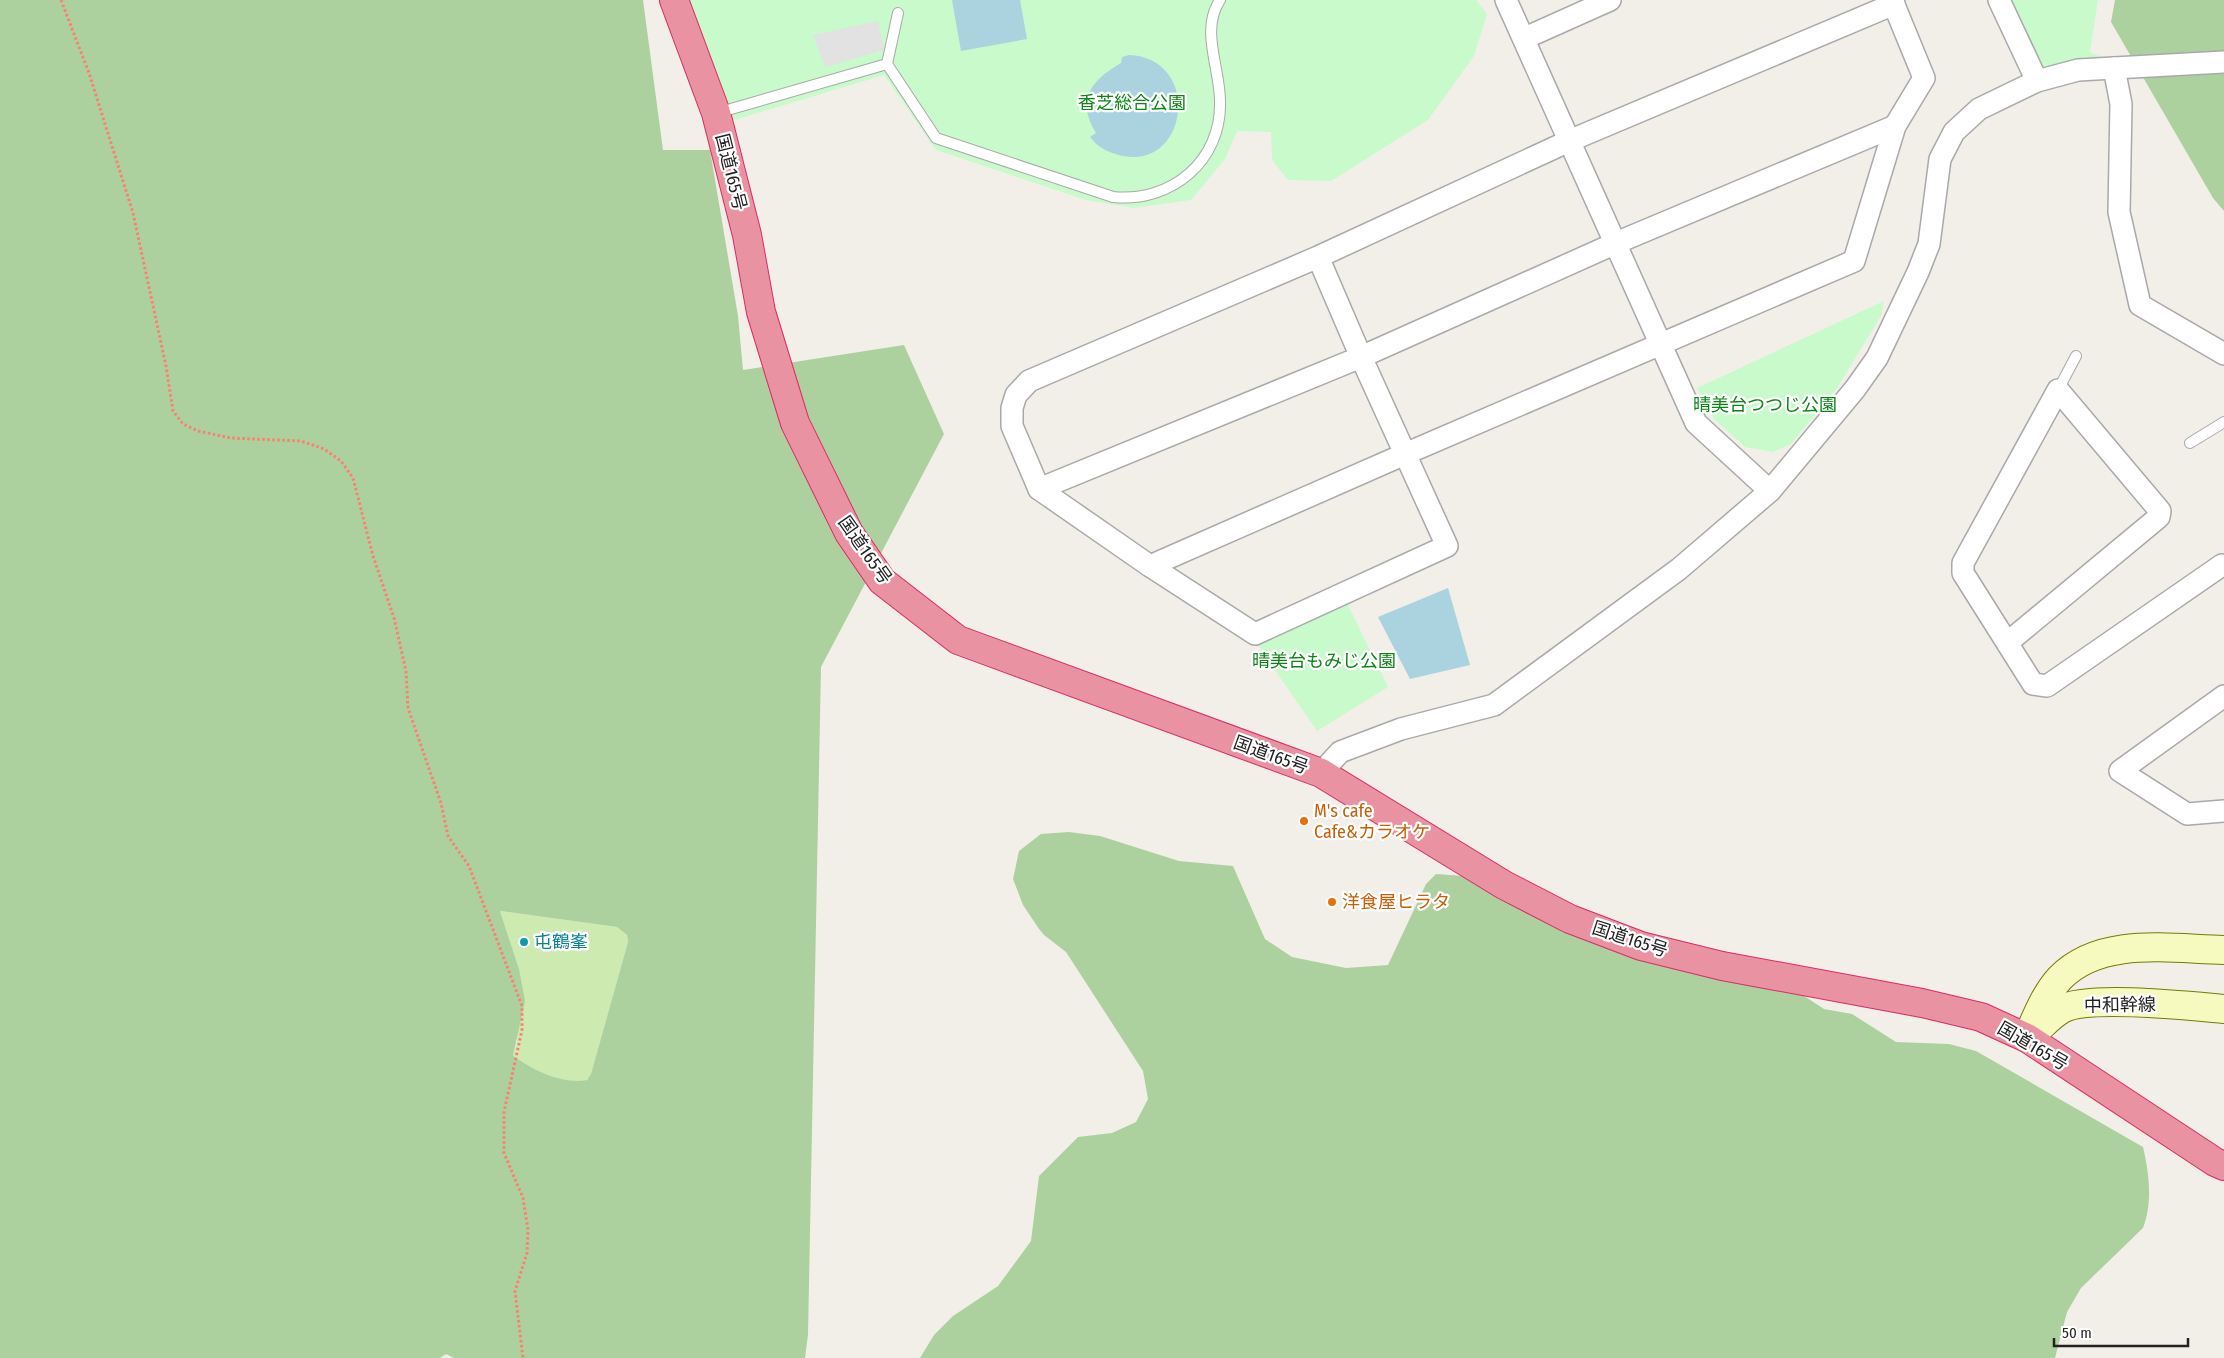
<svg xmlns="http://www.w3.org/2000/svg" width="2224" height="1358" viewBox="0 0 2224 1358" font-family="'Fira Sans Condensed','Noto Sans JP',sans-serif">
	<rect width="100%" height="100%" fill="#f2efe9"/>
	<!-- grass -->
	<path fill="#cdebb0" d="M500,911L617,927L627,935L628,942L591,1075L587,1080C560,1084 534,1070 513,1056L517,1042L519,969Z"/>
	<!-- forest -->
	<g fill="#add19e" fill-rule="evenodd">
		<path d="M0,0H643L663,150H710L738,316L743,370L904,345L944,434L821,667L808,1335L805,1358H454L446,1354L440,1358H0ZM500,911L617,927L627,935L628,942L591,1074L587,1080C560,1084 534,1070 513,1056L525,1001L519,969Z"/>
		<path d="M2115,0H2224V211L2213,198L2111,22Z"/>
		<path d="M1069,832L1100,836L1179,861L1233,866L1265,939L1292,957L1346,968L1388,965L1426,884L1436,874L1464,876L1801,994L1824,1009L1852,1014L1896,1042L1949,1044L1976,1051L2143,1147C2149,1173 2153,1202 2143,1228L2081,1288L2067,1312L2055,1358H920L934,1335L953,1316L998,1286L1031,1241L1039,1176L1078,1137L1112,1133L1136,1122L1148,1099L1143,1071L1066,952L1044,935L1039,929L1023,905L1013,879L1019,851L1041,834Z"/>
	</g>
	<!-- park -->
	<g fill="#c8facc">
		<path d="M685,0H1476L1487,14L1474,56L1428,120L1331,181L1288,180L1272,160L1271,132L1237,131L1225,159L1191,200L1133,208L1086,200L936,150L884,75L731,121Z"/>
		<path d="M2002,0H2098L2090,52L2106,59L2039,72Z"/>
		<path d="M1884,301L1881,316L1837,388L1791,444L1773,452L1745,447L1714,419L1697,388Z"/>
		<path d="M1345,599L1388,687L1317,731L1255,641Z"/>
	</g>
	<!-- parking -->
	<path fill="#e2e2e2" d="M878,21L884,50L825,67L813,35Z"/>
	<!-- water -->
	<g fill="#aad3df">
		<path d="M952,0H1020L1027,39L961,51Z"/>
		<path d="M1129,55C1202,58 1189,169 1123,156C1109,153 1098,148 1090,137L1096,133C1075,99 1092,80 1121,63L1122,57Z"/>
		<path d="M1448,588L1470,665L1410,679L1378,617Z"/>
	</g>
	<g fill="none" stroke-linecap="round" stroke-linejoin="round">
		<!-- lane casing -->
		<g stroke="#a9a9a9" stroke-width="12">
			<g id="lane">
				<path d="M887,64L898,13"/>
				<path d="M717,113L887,64L936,138L1113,197C1171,203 1222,161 1220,101C1220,68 1200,30 1220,0"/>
				<path d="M2058,390L2076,356"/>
				<path d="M2190,443L2224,422"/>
			</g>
		</g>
		<!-- street casing -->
		<g stroke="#a9a9a9" stroke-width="24">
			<g id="street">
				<path d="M1506,0L1696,423L1770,491"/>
				<path d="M1999,0L2037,81"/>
				<path d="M1525,38L1610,0"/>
				<path d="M2224,62L2114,68L2121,104L2119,212L2140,305L2224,354"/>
				<path d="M1318,257L1361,357L1447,546L1255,634L1150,566L1039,489L1012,426V408L1016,395L1029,381L1318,257L1569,141L1894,4"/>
				<path d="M1039,489L1361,357L1616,243L1895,126"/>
				<path d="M1150,566L1405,454L1854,261L1895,126L1924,78L1892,0"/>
				<path d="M2007,643L2159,517L2160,511L2058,390L1963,563V573L2033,684L2047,686L2222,565"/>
				<path d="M2224,696L2120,771L2187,814L2224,811"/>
				<path d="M1321,773L1340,752L1401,729L1494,705L1679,569L1770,491L1855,389L1877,358L1918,272L1929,244L1940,159L1954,132L1979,109L2037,81L2078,70L2114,68"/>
			</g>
		</g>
		<!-- secondary casing -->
		<g stroke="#707d05" stroke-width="30">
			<g id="secondary">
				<path d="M2032,1034C2042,1026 2051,1015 2062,1009C2089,995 2190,1006 2224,1009"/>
				<path d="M2027,1038C2036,1018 2045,994 2060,978C2101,936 2171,949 2224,950"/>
			</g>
		</g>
		<!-- highway casing -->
		<g stroke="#dc2a67" stroke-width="30">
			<path id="highway" d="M674,0L716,113L747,235L761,312L795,423L849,533L882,581L958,640L1321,773L1504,885L1570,919L1641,946L1722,966L1922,1003L1981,1017L2027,1038L2215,1162L2224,1166"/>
		</g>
		<!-- path -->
		<path stroke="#fa8072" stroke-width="3" stroke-dasharray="2.5 2.5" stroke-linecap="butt" d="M61,0L89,73L133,213L166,366L173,411L183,424L198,431L231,438L301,441L324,449L341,461L353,478L373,556L394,618L406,671L408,708L441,803L448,836L469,866L522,1006V1030L504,1112V1153L523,1198L528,1230L527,1253L515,1291L523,1358"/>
		<!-- lane -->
		<use href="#lane" stroke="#fff" stroke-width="10"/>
		<!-- street -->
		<use href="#street" stroke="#fff" stroke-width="21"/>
		<!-- secondary -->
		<use href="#secondary" stroke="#f7fabf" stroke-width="28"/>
		<!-- highway -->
		<use href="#highway" stroke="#e892a2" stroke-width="28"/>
	</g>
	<!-- markers -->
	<g fill="#e8710a" stroke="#fff" stroke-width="2">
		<circle cx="1304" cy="821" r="5"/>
		<circle cx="1332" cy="902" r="5"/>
	</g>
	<circle fill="#0f9aa8" stroke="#fff" stroke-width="2" cx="524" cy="942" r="5"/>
	<g text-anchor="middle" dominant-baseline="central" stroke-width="4.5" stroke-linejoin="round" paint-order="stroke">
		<!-- park labels -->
		<g font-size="18" fill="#0c8416" stroke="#fff">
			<text x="1132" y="103">香芝総合公園</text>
			<text x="1765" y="405">晴美台つつじ公園</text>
			<text x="1324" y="661">晴美台もみじ公園</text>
		</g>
		<!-- street labels -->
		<g font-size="18" fill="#222" stroke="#fff">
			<text transform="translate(731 172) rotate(76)">国道165号</text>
			<text transform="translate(865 550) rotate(55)">国道165号</text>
			<text transform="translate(1271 755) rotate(20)">国道165号</text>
			<text transform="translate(1630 939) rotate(18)">国道165号</text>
			<text transform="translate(2120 1005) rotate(-1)">中和幹線</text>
			<text transform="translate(2033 1046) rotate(30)">国道165号</text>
		</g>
		<!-- food labels -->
		<g font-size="18" fill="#c56008" stroke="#fff" text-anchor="start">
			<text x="1314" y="811">M's cafe<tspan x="1314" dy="21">Cafe&amp;カラオケ</tspan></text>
			<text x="1342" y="902">洋食屋ヒラタ</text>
		</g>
		<!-- culture labels -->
		<g font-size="18" fill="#0d838f" stroke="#fff" text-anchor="start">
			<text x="534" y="942">屯鶴峯</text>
		</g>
	</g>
	<!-- scale -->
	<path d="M2054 1338v8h134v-8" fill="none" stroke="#222222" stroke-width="2.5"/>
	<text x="2062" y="1338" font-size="15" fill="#222222" stroke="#ffffff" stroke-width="4" paint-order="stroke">50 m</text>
</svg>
